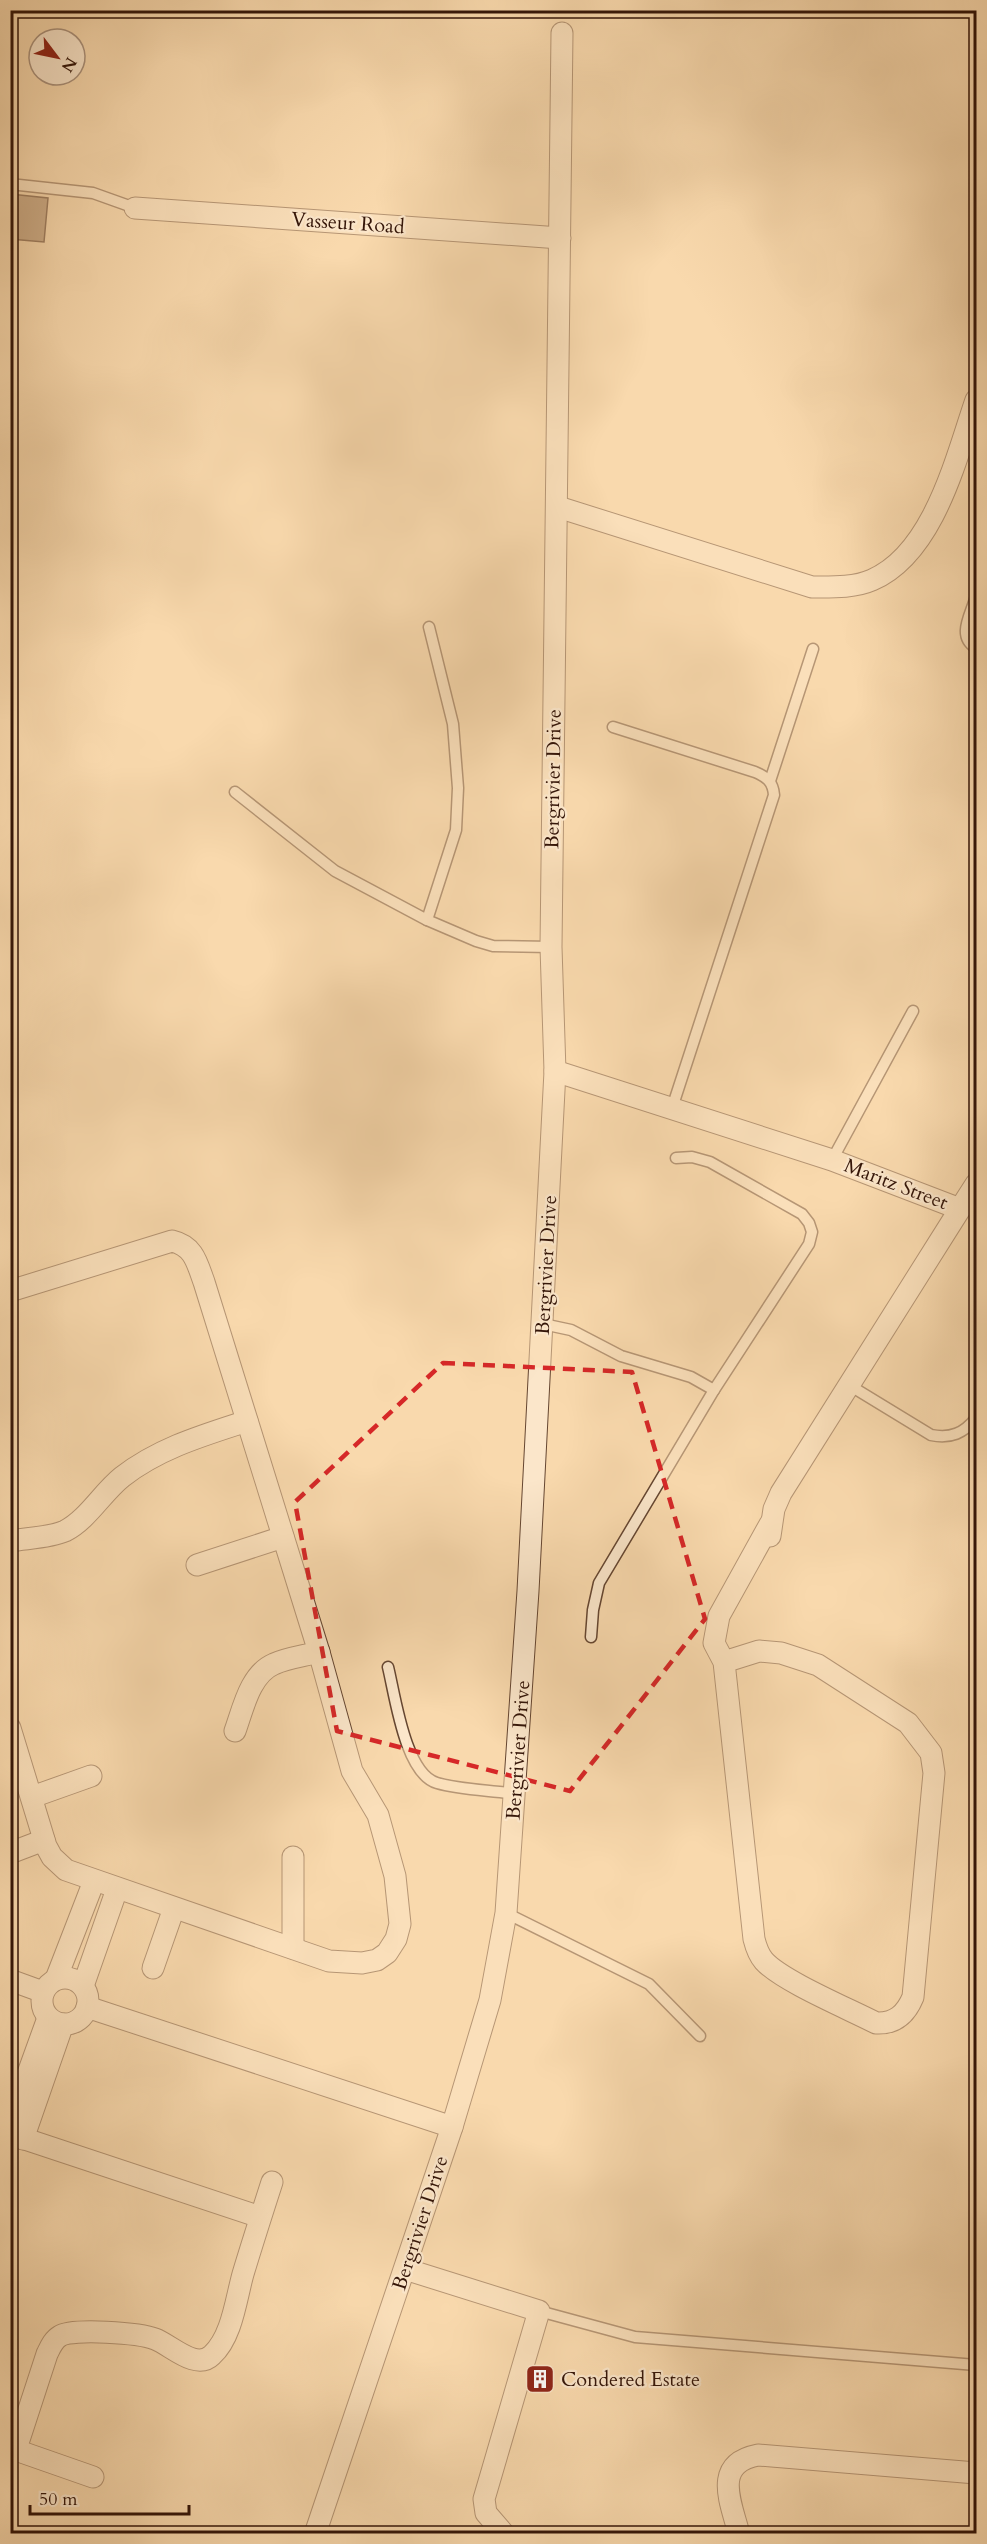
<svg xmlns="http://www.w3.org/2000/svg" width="987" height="2544" viewBox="0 0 987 2544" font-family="Cardo,serif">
	<rect width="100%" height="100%" fill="#f9d9ad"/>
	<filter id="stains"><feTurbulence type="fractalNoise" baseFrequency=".00333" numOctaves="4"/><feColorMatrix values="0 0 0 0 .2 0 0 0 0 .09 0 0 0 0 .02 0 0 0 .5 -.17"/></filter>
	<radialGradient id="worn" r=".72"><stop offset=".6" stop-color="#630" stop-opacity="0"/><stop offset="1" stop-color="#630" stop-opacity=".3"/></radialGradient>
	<!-- building -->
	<path fill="#9a7b5e" stroke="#341508" stroke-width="1.5" d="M10,194L48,198L44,242L10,239Z"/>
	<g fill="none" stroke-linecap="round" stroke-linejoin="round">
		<!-- lane casing -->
		<g stroke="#654631" stroke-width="13">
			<g id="lane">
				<path d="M10,184L93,193L135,208"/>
				<path d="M976,596C971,615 956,636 976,648"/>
				<path d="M613,727L755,772C767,777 773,782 774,795L672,1108"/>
				<path d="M770,781L813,649"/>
				<path d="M235,792L335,871L427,920L476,941L493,946L551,947"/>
				<path d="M427,920L456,830L458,788L453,724L429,627"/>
				<path d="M832,1160L913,1011"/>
				<path d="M543,1324L571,1330L621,1356L691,1377L714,1390"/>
				<path d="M849,1385L931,1435C951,1439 964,1433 976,1418"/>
				<path d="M591,1637L593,1610L599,1583L714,1390L809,1244L812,1232L809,1223L802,1214L710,1162L692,1157L676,1158"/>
				<path d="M388,1667C395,1695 405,1774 437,1783C461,1790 490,1790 516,1794"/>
				<path d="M506,1913L649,1984L700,2036"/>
				<path d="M539,2311L635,2337L976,2365"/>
			</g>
		</g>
		<!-- street casing -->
		<g stroke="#654631" stroke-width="23">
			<g id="street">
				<path d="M135,208L560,238"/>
				<path d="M558,507L812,587C831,587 854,588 872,580C934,553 956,458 976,400"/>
				<path d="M555,1071L832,1160L960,1209L781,1493L774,1509L770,1536"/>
				<path d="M960,1209L976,1184"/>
				<path d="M10,1291L172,1241C194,1246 197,1263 204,1282L319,1652L352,1771L378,1815L395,1876L400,1924L396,1939L387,1953L377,1960L362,1963L329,1961L66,1870L52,1857L46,1846L10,1728"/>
				<path d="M10,1541C27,1538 49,1538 65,1531C88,1519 102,1493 122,1477C159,1448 204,1435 247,1421"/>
				<path d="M197,1565L283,1537"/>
				<path d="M724,1662L759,1651L781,1653L818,1665L908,1723L931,1753L934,1773L913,1997C906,2014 895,2024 876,2023C849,2009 782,1981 764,1961C758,1954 756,1947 754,1939L724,1662L714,1643L719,1616L770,1524"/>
				<path d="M235,1731C243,1709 250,1674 274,1664C287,1658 304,1656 319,1652"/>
				<path d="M32,1797L91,1776"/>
				<path d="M10,1853L44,1840"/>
				<path d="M293,1948V1857"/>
				<path d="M153,1968L174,1908"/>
				<circle cx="65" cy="2001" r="23"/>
				<path d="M56,1979L94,1881"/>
				<path d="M10,1980L43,1992"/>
				<path d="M83,1986L117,1889"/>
				<path d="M87,2007L452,2127"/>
				<path d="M10,2123L48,2018"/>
				<path d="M10,2134L260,2217"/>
				<path d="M23,2139L63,2024"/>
				<path d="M405,2269L539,2311L484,2499L486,2513L504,2534"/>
				<path d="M10,2448L93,2477"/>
				<path d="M16,2449L47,2354C50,2348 53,2340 60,2336C72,2328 140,2333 155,2339C171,2345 196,2371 212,2355C232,2337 236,2299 243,2274C252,2244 262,2213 272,2182"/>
				<path d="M315,2534L452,2127L490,2000L506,1913L528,1591L555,1071L551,947L562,33"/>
				<path d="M739,2534C731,2502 712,2464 758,2455L976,2473"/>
			</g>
		</g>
		<!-- lane -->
		<use href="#lane" stroke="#fbe6ca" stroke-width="10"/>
		<!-- street -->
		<use href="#street" stroke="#fbe6ca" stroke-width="21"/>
	</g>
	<!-- marked area -->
	<path d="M0 0H987V2544H0ZM443,1363L632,1372L705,1619L570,1791L337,1731L295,1502Z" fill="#f9d9ad" fill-opacity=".55" fill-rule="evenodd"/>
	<path fill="none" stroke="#d62828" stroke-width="4.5" stroke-dasharray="12 8" stroke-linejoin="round" d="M443,1363L632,1372L705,1619L570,1791L337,1731L295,1502Z"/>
	<!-- icons -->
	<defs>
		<g id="building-square" transform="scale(1.5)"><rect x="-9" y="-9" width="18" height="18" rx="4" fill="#8f2418" stroke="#fbe6ca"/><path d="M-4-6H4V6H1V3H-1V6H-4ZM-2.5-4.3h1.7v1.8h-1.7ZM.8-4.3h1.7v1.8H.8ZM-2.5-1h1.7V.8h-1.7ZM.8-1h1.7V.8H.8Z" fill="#fff"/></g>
	</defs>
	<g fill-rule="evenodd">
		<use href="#building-square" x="540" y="2379"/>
	</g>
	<g text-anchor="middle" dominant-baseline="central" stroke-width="4.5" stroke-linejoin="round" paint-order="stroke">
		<!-- street labels -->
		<g font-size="20" fill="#341508" stroke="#fbe6ca">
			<text transform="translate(348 223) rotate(4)">Vasseur Road</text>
			<text transform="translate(553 779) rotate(-89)">Bergrivier Drive</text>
			<text transform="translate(896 1184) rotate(21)">Maritz Street</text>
			<text transform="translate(546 1265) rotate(-87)">Bergrivier Drive</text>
			<text transform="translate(518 1750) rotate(-86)">Bergrivier Drive</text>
			<text transform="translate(420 2223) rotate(-72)">Bergrivier Drive</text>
		</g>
		<!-- poi labels -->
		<g font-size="20" fill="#341508" stroke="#fbe6ca" text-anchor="start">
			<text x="561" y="2379">Condered Estate</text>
		</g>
	</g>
	<!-- margin -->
	<rect width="987" height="2544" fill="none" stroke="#f9d9ad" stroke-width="36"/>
	<rect x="12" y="12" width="963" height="2520" fill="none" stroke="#341508" stroke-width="3"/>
	<rect x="18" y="18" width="951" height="2508" fill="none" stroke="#341508" stroke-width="1.5"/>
	<!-- north arrow -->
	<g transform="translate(57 57) rotate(122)"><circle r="28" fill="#fbe6ca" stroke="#ab927c" stroke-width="1.5"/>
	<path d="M0-4.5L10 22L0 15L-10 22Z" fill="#8f2418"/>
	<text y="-9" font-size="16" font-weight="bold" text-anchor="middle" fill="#341508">N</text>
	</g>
	<!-- scale -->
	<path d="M30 2505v9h159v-9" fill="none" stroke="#341508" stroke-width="3"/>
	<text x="39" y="2505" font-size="18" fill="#341508" stroke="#fbe6ca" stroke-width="4.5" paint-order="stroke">50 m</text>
	<rect width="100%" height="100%" filter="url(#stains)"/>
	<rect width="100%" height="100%" fill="url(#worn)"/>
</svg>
